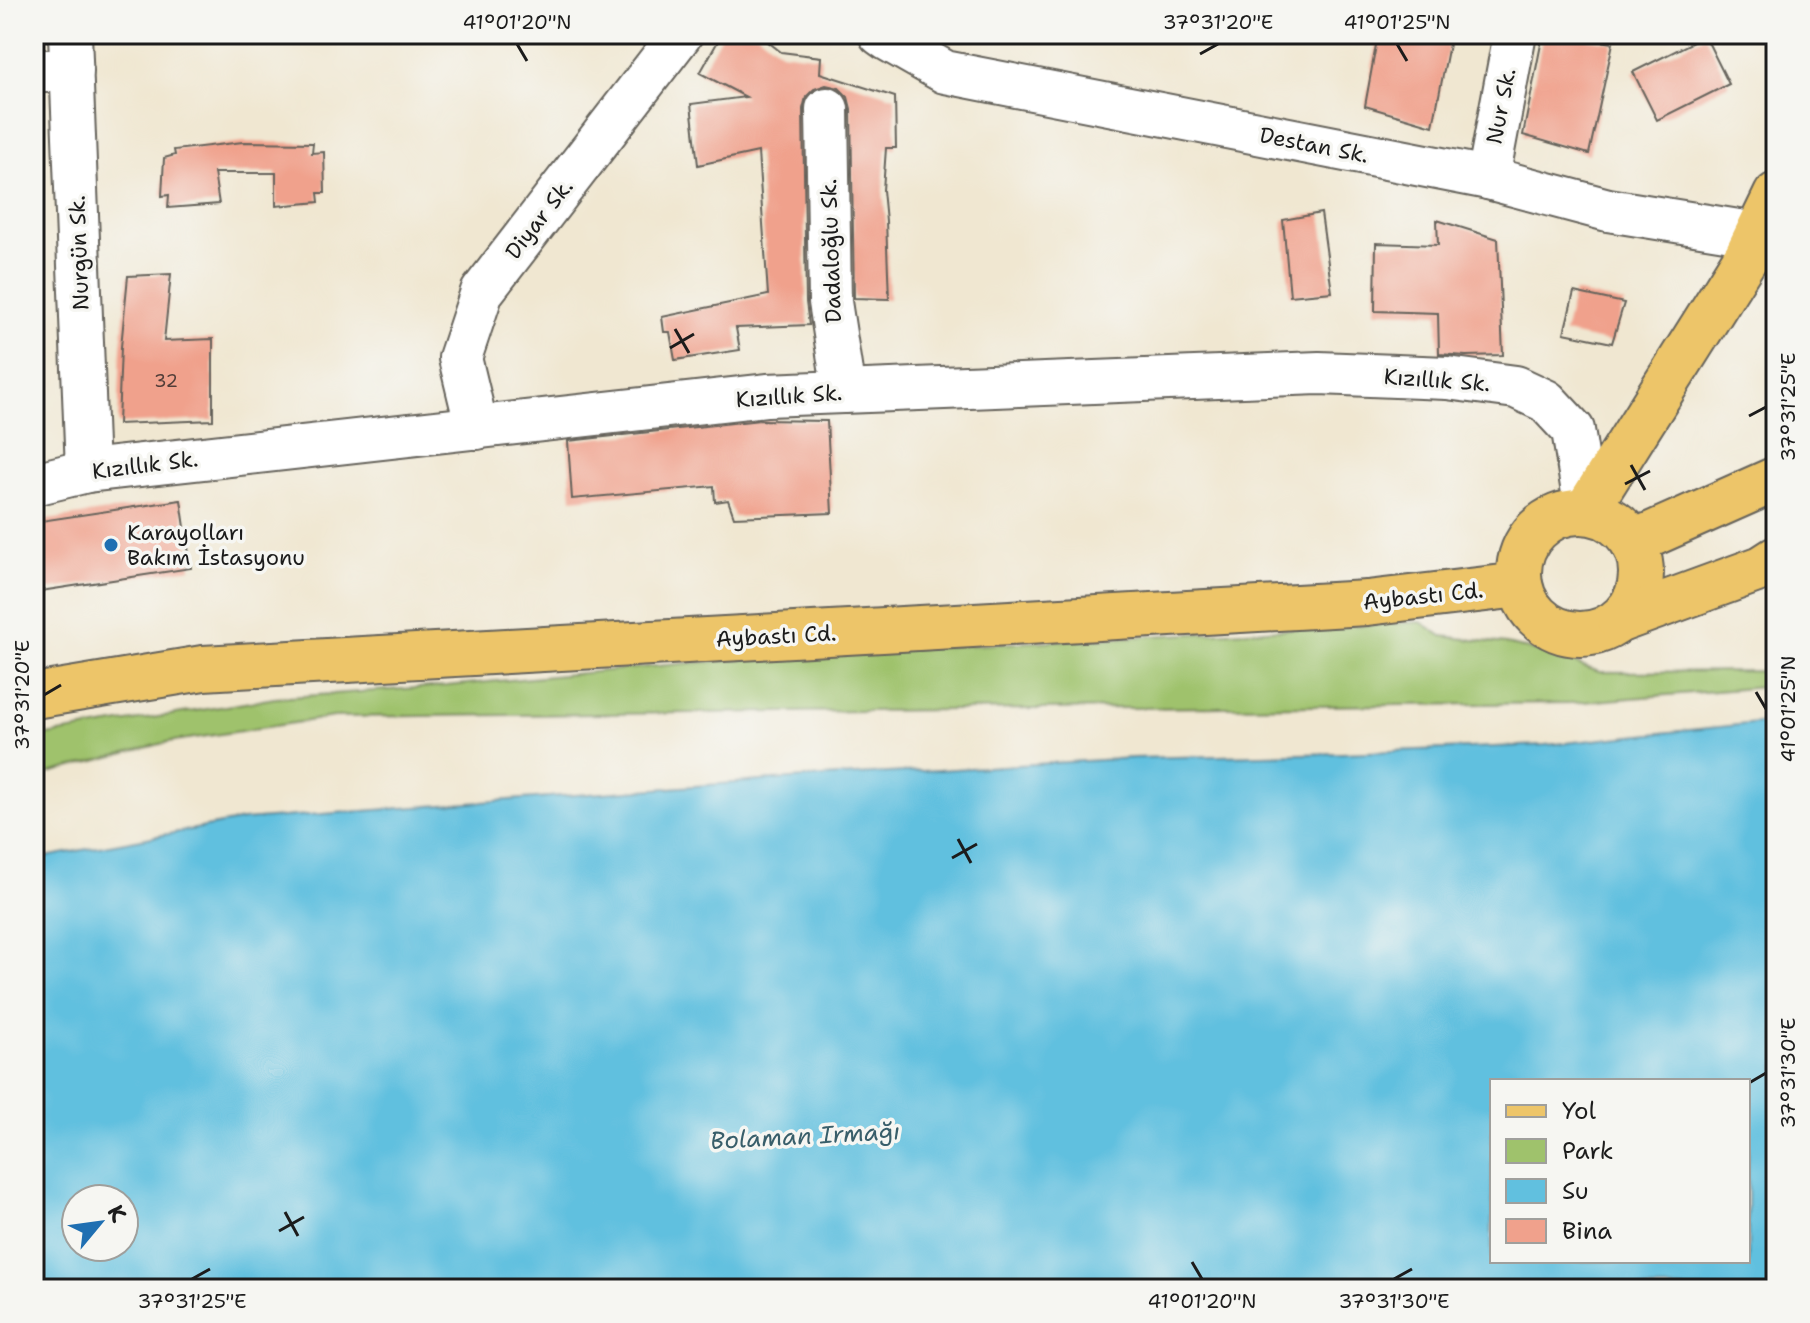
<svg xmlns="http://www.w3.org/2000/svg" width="1810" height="1323" viewBox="0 0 1810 1323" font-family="'Shantell Sans',sans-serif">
	<rect width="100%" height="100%" fill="#f6f6f2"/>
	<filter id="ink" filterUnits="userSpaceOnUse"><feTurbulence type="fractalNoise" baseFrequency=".0125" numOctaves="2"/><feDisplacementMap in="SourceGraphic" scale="16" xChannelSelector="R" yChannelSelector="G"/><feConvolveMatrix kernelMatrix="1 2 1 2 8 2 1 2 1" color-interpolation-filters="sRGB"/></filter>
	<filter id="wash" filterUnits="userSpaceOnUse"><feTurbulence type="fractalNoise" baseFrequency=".006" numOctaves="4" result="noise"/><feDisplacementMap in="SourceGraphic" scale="32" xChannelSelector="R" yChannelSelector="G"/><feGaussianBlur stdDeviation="1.8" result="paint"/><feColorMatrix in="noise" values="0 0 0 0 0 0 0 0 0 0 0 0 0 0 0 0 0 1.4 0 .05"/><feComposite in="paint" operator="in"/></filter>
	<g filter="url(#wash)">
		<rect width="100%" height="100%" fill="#f0e7d1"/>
		<!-- green -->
		<path fill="#9fc26c" stroke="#5e6f44" stroke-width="2" d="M1421,622L1442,636L1506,644L1553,655L1599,672L1776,671V686L1571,703L334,717L168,742L34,777V737L275,698L446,686L689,663L898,649Z"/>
		<!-- water -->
		<path fill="#61c0df" stroke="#3e6e7e" stroke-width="2" fill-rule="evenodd" d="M1776,721V1289H34V859L243,820L774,780L1133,758L1342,753L1545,745ZM1492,1081H1748V1261H1492ZM76,1199H124V1247H76Z"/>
		<g id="blocks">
			<!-- building -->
			<g fill="#f0a18c">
				<path d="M722,34H758L781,52L821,57L820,73L895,97L896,148H886L883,190L886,221L889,299L854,298L851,109L848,97L839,88L826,85L814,89L806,97L803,109L806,302L809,325L736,328L740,350L675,360L670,332H664L662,317L768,295L758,152L698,165L691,104L746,97L700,73Z"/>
				<path d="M1378,34H1451L1433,126L1365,106Z"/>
				<path d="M1543,34H1558L1613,43L1589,154L1523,135Z"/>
				<path d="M1705,36L1729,84L1657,120L1633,72Z"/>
				<path d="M243,142L313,143L312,153L324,152L325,193H318L319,202L276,206V173H214L219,204L168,208L169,195L162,196L164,158L175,155L174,150Z"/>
				<path d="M1321,213L1332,292L1290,296L1283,220Z"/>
				<path d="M1437,220L1498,239L1503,355L1466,356L1439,354L1438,313L1375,311L1376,243L1438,245Z"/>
				<path d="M171,274L164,341L213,339V420L118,424L121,347L128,276Z"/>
				<path d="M1574,292L1624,303L1612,343L1564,333Z"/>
				<path d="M760,420L827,421L832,513L734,517L728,500L715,502L714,486L572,499L568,441Z"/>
				<path d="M181,500L191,568L34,592V522Z"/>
			</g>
		</g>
	</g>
	<g filter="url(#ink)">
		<use href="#blocks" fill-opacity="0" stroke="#66635b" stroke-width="2"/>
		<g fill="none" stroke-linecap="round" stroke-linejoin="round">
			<!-- minor casing -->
			<g stroke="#66635b" stroke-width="46">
				<g id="minor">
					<path d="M70,34L87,471"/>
					<path d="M880,34L887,39L945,72L1488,178L1608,210L1757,234"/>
					<path d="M34,71H72"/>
					<path d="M827,109L830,302L844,392"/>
					<path d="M1488,178L1515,34"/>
					<path d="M477,428L460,358L482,292L681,34"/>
					<path d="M34,484L87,471L767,395L1319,373L1447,378L1516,387L1546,401L1573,430L1586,511"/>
				</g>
			</g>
			<!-- major casing -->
			<g stroke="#66635b" stroke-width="48">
				<g id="major">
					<path d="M1586,511L1746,257L1776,195"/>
					<circle cx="1580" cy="573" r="61"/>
					<path d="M34,696L203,668L1367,603L1520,585"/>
				</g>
			</g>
			<!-- highway casing -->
			<g stroke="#66635b" stroke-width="48">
				<g id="highway">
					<path d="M1634,542L1776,479"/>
					<path d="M1620,620L1762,568L1776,559"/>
				</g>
			</g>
			<!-- minor -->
			<use href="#minor" stroke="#fff" stroke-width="42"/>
			<!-- major -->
			<use href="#major" stroke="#edc569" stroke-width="44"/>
			<!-- highway -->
			<use href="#highway" stroke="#edc569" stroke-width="44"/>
		</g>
	</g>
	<!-- ticks -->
	<path fill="none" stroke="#1c1c1c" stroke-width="3" d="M517,44L527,61M1397,44L1407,61M1200,54L1218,44M675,329L689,353M670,348L694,334M1749,416L1766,407M1631,465L1645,490M1625,484L1650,471M1756,692L1766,709M44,695L61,685M958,839L971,863M952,858L977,844M1749,1083L1766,1073M285,1212L298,1236M279,1231L304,1217M1192,1262L1202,1279M192,1279L210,1269M1394,1279L1412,1269"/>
	<!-- markers -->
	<circle fill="#1f6fb2" stroke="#f6f6f2" stroke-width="3" cx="111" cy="545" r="8"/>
	<g text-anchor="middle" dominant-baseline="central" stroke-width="7" stroke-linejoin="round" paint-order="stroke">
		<!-- number labels -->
		<g font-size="18" fill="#513d38">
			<text x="166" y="381">32</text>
		</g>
		<!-- street labels -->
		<g font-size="22" fill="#1c1c1c" stroke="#f6f6f2">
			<text transform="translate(1501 106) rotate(-79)">Nur Sk.</text>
			<text transform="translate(1314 145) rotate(11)">Destan Sk.</text>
			<text transform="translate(539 219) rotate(-52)">Diyar Sk.</text>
			<text transform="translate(831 251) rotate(-92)">Dadaloğlu Sk.</text>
			<text transform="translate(79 253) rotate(-92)">Nurgün Sk.</text>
			<text transform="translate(1437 380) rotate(4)">Kızıllık Sk.</text>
			<text transform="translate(789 396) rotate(-4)">Kızıllık Sk.</text>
			<text transform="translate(145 465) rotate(-7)">Kızıllık Sk.</text>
			<text transform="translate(1423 596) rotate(-6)">Aybastı Cd.</text>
			<text transform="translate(776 636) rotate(-3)">Aybastı Cd.</text>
		</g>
		<!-- poi labels -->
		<g font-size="22" fill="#1c1c1c" stroke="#f6f6f2" text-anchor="start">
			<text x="127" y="532">Karayolları<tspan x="127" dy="25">Bakım İstasyonu</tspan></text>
		</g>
		<!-- water labels -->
		<g font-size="24" font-style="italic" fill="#385e6a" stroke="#f6f6f2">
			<text transform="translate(805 1136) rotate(-3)">Bolaman Irmağı</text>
		</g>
	</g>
	<!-- margin -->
	<rect width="1810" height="1323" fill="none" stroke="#f6f6f2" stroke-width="88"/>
	<!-- legend -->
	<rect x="1490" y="1079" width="260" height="184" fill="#f6f6f2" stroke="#9f9f9c" stroke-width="2"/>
	<rect x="1506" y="1105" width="40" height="12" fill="#edc569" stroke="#9f9f9c" stroke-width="2"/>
	<text x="1562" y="1119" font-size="24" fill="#1c1c1c">Yol</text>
	<rect x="1506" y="1139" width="40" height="24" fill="#9fc26c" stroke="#9f9f9c" stroke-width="2"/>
	<text x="1562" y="1159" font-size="24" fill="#1c1c1c">Park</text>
	<rect x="1506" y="1179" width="40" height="24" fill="#61c0df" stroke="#9f9f9c" stroke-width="2"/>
	<text x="1562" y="1199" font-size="24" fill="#1c1c1c">Su</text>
	<rect x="1506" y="1219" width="40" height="24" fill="#f0a18c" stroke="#9f9f9c" stroke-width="2"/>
	<text x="1562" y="1239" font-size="24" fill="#1c1c1c">Bina</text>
	<!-- north arrow -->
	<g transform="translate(100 1223) rotate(61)"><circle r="38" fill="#f6f6f2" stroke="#9f9f9c" stroke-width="2"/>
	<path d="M0-6L14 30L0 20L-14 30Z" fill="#1f6fb2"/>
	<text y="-12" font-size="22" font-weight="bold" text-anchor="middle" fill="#1c1c1c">K</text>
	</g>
	<rect x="44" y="44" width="1722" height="1235" fill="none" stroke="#1c1c1c" stroke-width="3"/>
	<g font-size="20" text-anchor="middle" fill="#1c1c1c">
		<text x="517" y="29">41°01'20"N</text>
		<text x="1218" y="29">37°31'20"E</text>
		<text x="1397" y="29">41°01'25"N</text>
		<text transform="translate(1788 407) rotate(-90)" y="7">37°31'25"E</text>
		<text transform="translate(22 695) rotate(-90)" y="7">37°31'20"E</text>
		<text transform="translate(1788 709) rotate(-90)" y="7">41°01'25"N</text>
		<text transform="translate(1788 1073) rotate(-90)" y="7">37°31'30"E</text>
		<text x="192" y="1308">37°31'25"E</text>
		<text x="1202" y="1308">41°01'20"N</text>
		<text x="1394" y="1308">37°31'30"E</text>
	</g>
</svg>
